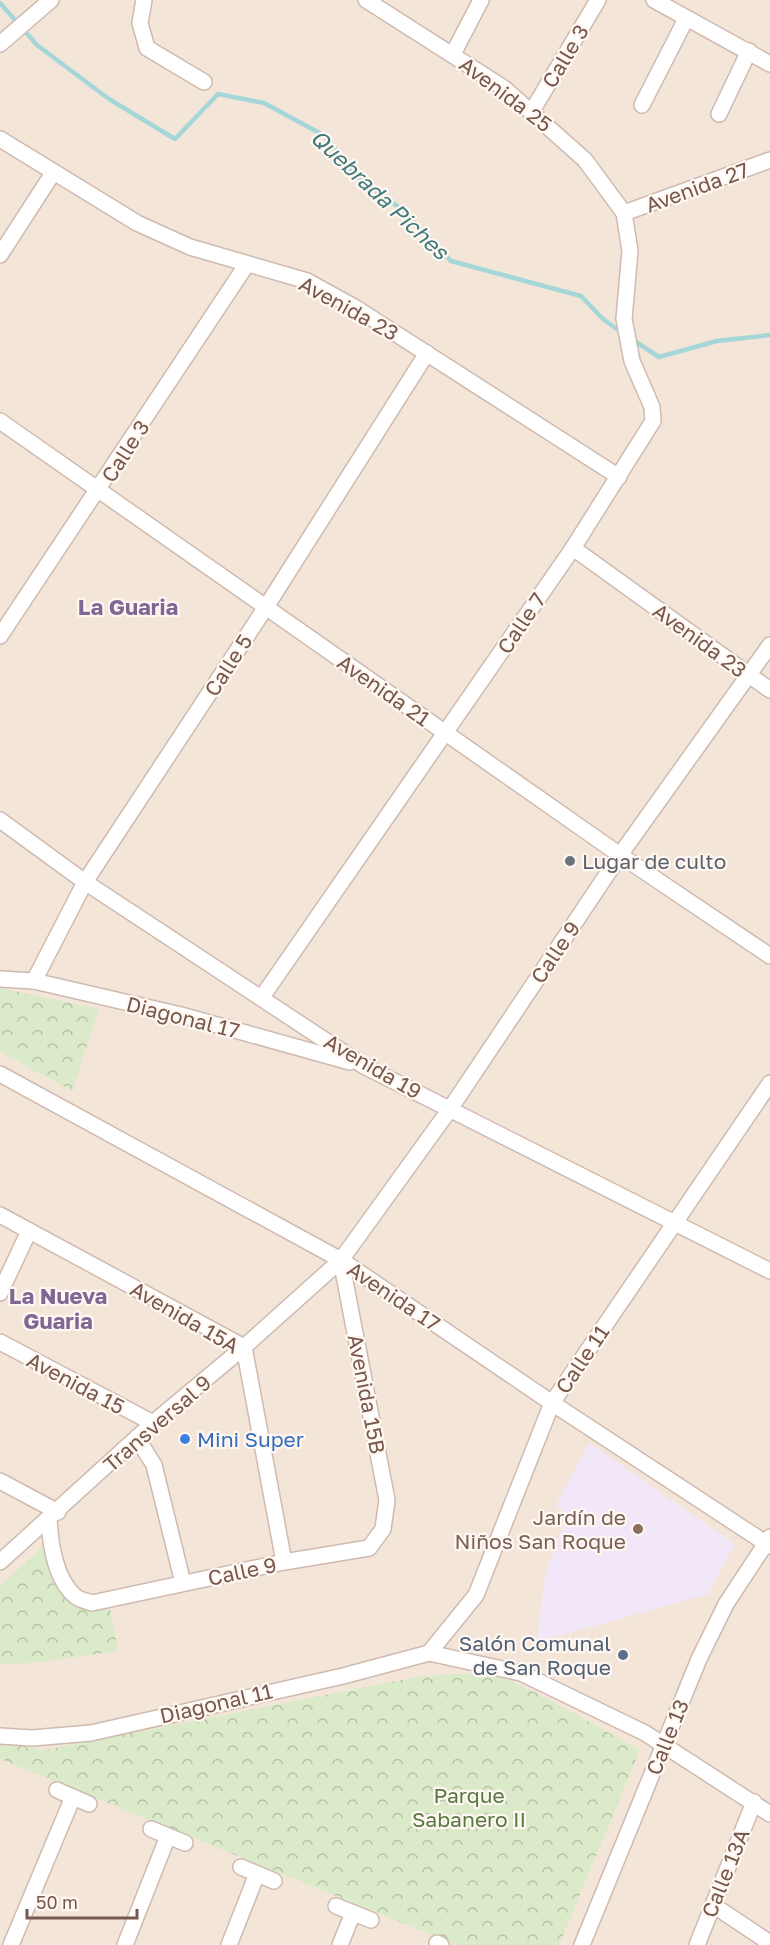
<svg xmlns="http://www.w3.org/2000/svg" width="770" height="1945" viewBox="0 0 770 1945" font-family="'Golos Text',sans-serif">
	<defs>
		<pattern id="park-crowns" width="20" height="18" patternUnits="userSpaceOnUse" patternTransform="scale(1.5)"><rect width="20" height="18" fill="#dbebc9"/><path d="M2 6a3 3 0 1 1 6 0M12 15a3 3 0 1 1 6 0" fill="none" stroke="#b6c1a5"/></pattern>
	</defs>
	<rect width="100%" height="100%" fill="#fdf4eb"/>
	<!-- residential -->
	<rect fill="#f4e5d9" x="0" y="0" width="770" height="1945"/>
	<!-- education -->
	<path fill="#f1e7f9" d="M589,1443L735,1544L708,1594L537,1642L545,1576L567,1514L556,1505Z"/>
	<!-- park -->
	<g fill="url(#park-crowns)">
		<path d="M0,988L99,1009L72,1091L0,1052Z"/>
		<path d="M48,1542C45,1589 64,1609 110,1608L118,1651L34,1663L0,1664V1586Z"/>
		<path d="M489,1672L539,1694L640,1750L559,1945H456L0,1759V1743L45,1750L422,1676Z"/>
	</g>
	<g fill="none" stroke-linecap="round" stroke-linejoin="round">
		<!-- stream -->
		<g stroke="#a5d7d9" stroke-width="4.5">
			<path d="M0,3L37,45L109,99L175,139L218,94L264,103L325,136L357,177L404,211L451,261L581,296L603,319L621,332"/>
			<path d="M633,340L659,357L717,341L770,335"/>
		</g>
		<!-- minor casing -->
		<g stroke="#cfbab0" stroke-width="18">
			<g id="minor">
				<path d="M144,0L140,23L147,48L204,82"/>
				<path d="M654,0L770,64"/>
				<path d="M0,44L51,0"/>
				<path d="M453,54L481,0"/>
				<path d="M642,105L686,19"/>
				<path d="M532,111L598,0"/>
				<path d="M719,114L749,51"/>
				<path d="M0,139L137,223L190,247L307,281L356,308L619,477"/>
				<path d="M624,213L770,160"/>
				<path d="M0,255L53,173"/>
				<path d="M0,421L620,855L770,956"/>
				<path d="M573,548L770,690"/>
				<path d="M0,636L247,264"/>
				<path d="M0,820L85,882L364,1066L770,1271"/>
				<path d="M0,979L34,981L181,1015L350,1062"/>
				<path d="M34,981L85,882L266,607L427,353"/>
				<path d="M262,997L573,548L653,421L652,407L632,361L624,319L630,251L624,213L585,160L504,88L366,0"/>
				<path d="M0,1074L341,1260L552,1403L770,1546"/>
				<path d="M0,1215L244,1347L284,1562"/>
				<path d="M0,1293L29,1231"/>
				<path d="M0,1342L153,1423"/>
				<path d="M137,1438L154,1465L183,1583"/>
				<path d="M0,1481L58,1512"/>
				<path d="M49,1518C50,1542 55,1579 75,1596C79,1600 87,1601 92,1603L284,1562L369,1548L383,1529L387,1500L341,1260"/>
				<path d="M0,1562L153,1423L244,1347L341,1260L450,1109L620,855L770,645"/>
				<path d="M429,1653L476,1595L552,1403L770,1083"/>
				<path d="M0,1736L32,1738L91,1733L343,1676L429,1653L521,1673L645,1733L770,1814"/>
				<path d="M57,1790L89,1804"/>
				<path d="M151,1829L185,1843"/>
				<path d="M241,1867L274,1881"/>
				<path d="M713,1905L770,1943"/>
				<path d="M336,1906L371,1920"/>
				<path d="M437,1943L441,1945"/>
				<path d="M11,1945L73,1797"/>
				<path d="M125,1945L168,1836"/>
				<path d="M229,1945L257,1874"/>
				<path d="M340,1945L353,1913"/>
				<path d="M582,1945L699,1659L726,1604L770,1537"/>
				<path d="M697,1945L754,1802"/>
			</g>
		</g>
		<!-- minor -->
		<use href="#minor" stroke="#fff" stroke-width="15"/>
	</g>
	<!-- markers -->
	<circle fill="#6b7280" stroke="#fff8f2" stroke-width="2" cx="570" cy="861" r="6"/>
	<circle fill="#3f7fe0" stroke="#fff8f2" stroke-width="2" cx="185" cy="1439" r="6"/>
	<circle fill="#8d6e63" stroke="#fff8f2" stroke-width="2" cx="638" cy="1529" r="6"/>
	<circle fill="#5c6f8a" stroke="#fff8f2" stroke-width="2" cx="623" cy="1655" r="6"/>
	<g text-anchor="middle" dominant-baseline="central" stroke-width="4.5" stroke-linejoin="round" paint-order="stroke">
		<!-- street labels -->
		<g font-size="21" fill="#78584d" stroke="#fff8f2">
			<text transform="translate(565 56) rotate(-59)">Calle 3</text>
			<text transform="translate(506 94) rotate(37)">Avenida 25</text>
			<text transform="translate(697 187) rotate(-20)">Avenida 27</text>
			<text transform="translate(349 308) rotate(29)">Avenida 23</text>
			<text transform="translate(125 451) rotate(-57)">Calle 3</text>
			<text transform="translate(521 623) rotate(-56)">Calle 7</text>
			<text transform="translate(700 640) rotate(36)">Avenida 23</text>
			<text transform="translate(228 665) rotate(-57)">Calle 5</text>
			<text transform="translate(384 690) rotate(35)">Avenida 21</text>
			<text transform="translate(555 952) rotate(-56)">Calle 9</text>
			<text transform="translate(183 1017) rotate(14)">Diagonal 17</text>
			<text transform="translate(373 1066) rotate(30)">Avenida 19</text>
			<text transform="translate(394 1296) rotate(34)">Avenida 17</text>
			<text transform="translate(185 1317) rotate(30)">Avenida 15A</text>
			<text transform="translate(582 1359) rotate(-56)">Calle 11</text>
			<text transform="translate(76 1383) rotate(28)">Avenida 15</text>
			<text transform="translate(367 1394) rotate(79)">Avenida 15B</text>
			<text transform="translate(157 1423) rotate(-41)">Transversal 9</text>
			<text transform="translate(242 1571) rotate(-12)">Calle 9</text>
			<text transform="translate(216 1703) rotate(-13)">Diagonal 11</text>
			<text transform="translate(667 1737) rotate(-68)">Calle 13</text>
			<text transform="translate(725 1873) rotate(-68)">Calle 13A</text>
		</g>
		<!-- worship labels -->
		<g font-size="21" fill="#5b616d" stroke="#fff8f2" text-anchor="start">
			<text x="582" y="861">Lugar de culto</text>
		</g>
		<!-- shop labels -->
		<g font-size="21" fill="#366cbe" stroke="#fff8f2" text-anchor="start">
			<text x="197" y="1439">Mini Super</text>
		</g>
		<!-- education labels -->
		<g font-size="21" fill="#785e54" stroke="#fff8f2" text-anchor="end">
			<text x="626" y="1517">Jardín de<tspan x="626" dy="24">Niños San Roque</tspan></text>
		</g>
		<!-- service labels -->
		<g font-size="21" fill="#4e5e75" stroke="#fff8f2" text-anchor="end">
			<text x="611" y="1643">Salón Comunal<tspan x="611" dy="24">de San Roque</tspan></text>
		</g>
		<!-- park labels -->
		<g font-size="21" fill="#587842" stroke="#fff8f2">
			<text x="469" y="1795">Parque<tspan x="469" dy="24">Sabanero II</tspan></text>
		</g>
		<!-- water labels -->
		<g font-size="22" font-style="italic" fill="#407a7d" stroke="#fff8f2">
			<text transform="translate(380 194) rotate(43)">Quebrada Piches</text>
		</g>
		<!-- neighbourhood labels -->
		<g font-size="22" font-weight="bold" fill="#7f6694" stroke="#fff8f2">
			<text x="128" y="606">La Guaria</text>
			<text x="58" y="1295">La Nueva<tspan x="58" dy="25">Guaria</tspan></text>
		</g>
	</g>
	<!-- scale -->
	<path d="M27 1909v9h110v-9" fill="none" stroke="#78584d" stroke-width="3"/>
	<text x="36" y="1909" font-size="18" fill="#78584d" stroke="#fff8f2" stroke-width="4.5" paint-order="stroke">50 m</text>
</svg>
